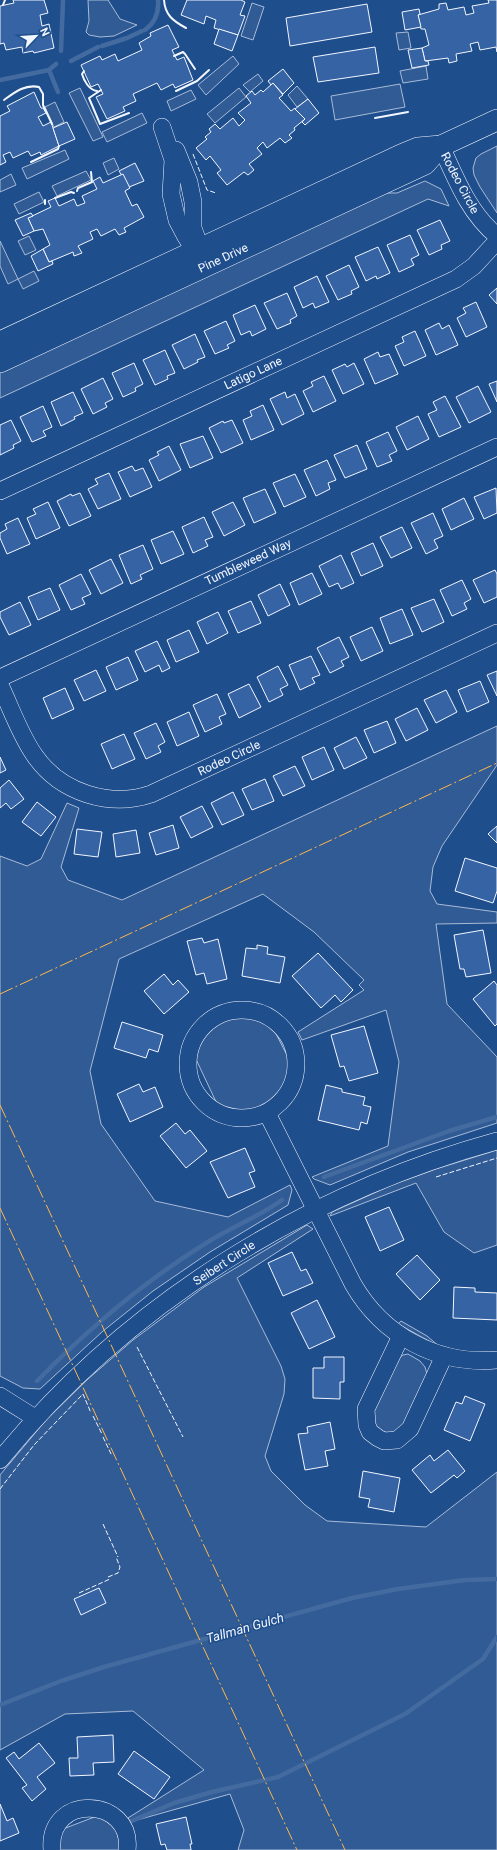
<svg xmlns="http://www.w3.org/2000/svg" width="497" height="1850" viewBox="0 0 497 1850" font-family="Roboto,sans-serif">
	<rect width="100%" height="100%" fill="#1f4e8c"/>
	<!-- built -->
	<g fill="#305b95" stroke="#a8bbd7">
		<path d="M88,0H108L120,19L137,25L114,36L100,37L89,35L86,32L89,21Z"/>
		<path d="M252,3L264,7L253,40L241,36Z"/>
		<path d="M408,32L411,48L399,50L396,33Z"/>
		<path d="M233,56L239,64L206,95L198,85Z"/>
		<path d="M426,66L428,79L403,83L400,71Z"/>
		<path d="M258,74L263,81L250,92L243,85Z"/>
		<path d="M400,84L405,107L335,120L331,96Z"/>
		<path d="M297,86L308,99L297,107L288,95Z"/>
		<path d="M80,88L103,137L93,141L69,93Z"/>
		<path d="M239,88L246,97L215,123L207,114Z"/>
		<path d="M191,90L196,99L171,111L167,101Z"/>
		<path d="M55,102L64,122L54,127L45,107Z"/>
		<path d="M142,113L147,123L107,142L102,132Z"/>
		<path d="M497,146V213L480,187L474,175L473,168L476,158L481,154Z"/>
		<path d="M65,150L69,159L27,179L22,168Z"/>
		<path d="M114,158L119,169L108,175L103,163Z"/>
		<path d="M86,171L91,180L57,196L52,186Z"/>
		<path d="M11,174L16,185L0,192V180Z"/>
		<path d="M425,181L441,189L449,206L428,199L0,398V371L382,193H397Z"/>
		<path d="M39,192L44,202L19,214L14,204Z"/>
		<path d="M29,236L36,250L25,255L18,241Z"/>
		<path d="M0,241L18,279L34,271L39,281L23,289L18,279L8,284L0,266Z"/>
		<path d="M497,726V765L442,846L433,867L430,891L437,904L497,912V923L436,924L447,1004L497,1057V1123L408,1152L330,1185L314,1179L312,1177L388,1146L399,1062L386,1010L302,1040L298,1032L364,990L359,985L364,980L314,932L263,894L119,959L90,1071L101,1124L155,1201L228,1217L290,1185L292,1190L288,1205L210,1252L153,1291L103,1331L40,1389L23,1388L0,1376V856L27,866L41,859L67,803L79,808L61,867L68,880L122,900Z"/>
		<path d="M247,1014L260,1017L268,1021L272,1026L292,1065L291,1075L288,1085L279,1097L270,1105L259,1110L235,1112L218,1106L194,1055L201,1040L215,1024L236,1015Z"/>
		<path d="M497,1150V1245L474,1253L444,1232L416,1183L330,1216L332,1212L392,1185L436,1169Z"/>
		<path d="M307,1225L313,1229L237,1278L281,1366L285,1379L284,1394L265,1456L271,1471L305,1505L327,1521L426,1527L497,1472V1850H238L244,1830L230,1794L130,1822L128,1818L204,1770L133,1711L65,1714L0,1750V1475L46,1420L88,1379L133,1340L204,1287Z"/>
		<path d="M401,1321L427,1336L440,1347L398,1324Z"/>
		<path d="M408,1354L420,1361L425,1367L427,1374L409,1416L398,1432L385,1435L372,1425V1409L397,1359L403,1355Z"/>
		<path d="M97,1816L116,1827L121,1850H57L63,1829Z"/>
	</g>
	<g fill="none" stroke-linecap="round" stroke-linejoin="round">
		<!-- stream -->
		<g stroke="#446ba0" stroke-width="4.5">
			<path d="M145,30C156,22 159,12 158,0"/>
			<path d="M102,46L127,38L142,31"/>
			<path d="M61,51L63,0"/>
			<path d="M71,61L98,47"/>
			<path d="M49,70L58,92"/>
			<path d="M0,80L49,70L56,64"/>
			<path d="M324,1177L449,1131L497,1117"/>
			<path d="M37,1381C90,1327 147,1279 211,1240C234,1226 260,1216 282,1200"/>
			<path d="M0,1705L61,1681L104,1667L352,1598L398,1589L465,1580L497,1579"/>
			<path d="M127,1823L174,1803L212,1792L278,1777L405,1714L483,1659L497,1637"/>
		</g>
	</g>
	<!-- building -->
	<g fill="#3563a3" stroke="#f2f6ff">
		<path d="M13,0H44L48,13L40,15L42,26L49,24L54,48L34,53L33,51L23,53L22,47L6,50L4,43L0,44V6L14,3Z"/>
		<path d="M187,0H241L245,2L240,15L245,16L238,35L214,28L216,20L206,16L204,24L181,15Z"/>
		<path d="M488,0H497V52L496,47L480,50L478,42L470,44L472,51L456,54L457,61L449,63L448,58L425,61L422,48L429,45L425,29H421L418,15L439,9V4L446,3L448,10L464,7L466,15L474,13L472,6L489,3Z"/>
		<path d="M367,4L372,32L290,46L286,18Z"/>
		<path d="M419,9L420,14L418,15L421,27L405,30L402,12Z"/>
		<path d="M168,25L179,47L172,50L177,60L184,57L193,80L175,88L173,84L161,90L157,83L133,94L136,101L123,107L125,111L107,119L96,97L103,94L98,84L91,87L81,65L100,56L102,60L115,54L118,61L142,50L139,43L151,36L150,33Z"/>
		<path d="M219,29L238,35L232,51L214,44Z"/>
		<path d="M375,47L379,73L318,82L313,57Z"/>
		<path d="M422,48L425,61H428L429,65L412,68L408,50Z"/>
		<path d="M283,69L294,83L283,94L273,83L271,85L268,81Z"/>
		<path d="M273,83L283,95L279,98L291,111L295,108L305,119L294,128L295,130L289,135L292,138L285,143L280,138L267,148L263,142L257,148L262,154L249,164L254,170L248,175L244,172L227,185L217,173L221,170L210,156L206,160L196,148L207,139L205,137L211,132L209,129L215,124L220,129L233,118L239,126L245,120L238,113L251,103L246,96L252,91L255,95L261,90L263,92Z"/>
		<path d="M34,92L41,108H43L46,113L38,117L43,126L51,122L59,146L41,155L40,152L31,156L28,151L13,158L10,152L3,155L6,162L0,165V116L10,111L7,106Z"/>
		<path d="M308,99L319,113L305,125L302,122L305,119L295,109Z"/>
		<path d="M67,122L75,139L59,146L53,128Z"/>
		<path d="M135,163L144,181L129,187L119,171Z"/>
		<path d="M123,174L130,188L125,191L132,206L137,204L144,217L124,228L126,232L119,235L115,229L101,236L97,229L90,232L93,239L78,246L82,253L74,256L73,252L49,262L43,249L50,245L43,229L34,231L28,218L51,207L48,201L55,198L59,206L74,199L77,206L85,203L82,196L97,189L93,181L100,177L103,183Z"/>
		<path d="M31,213L33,216L28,218L34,231L23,236L15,220Z"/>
		<path d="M440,220L450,241L441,245L442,249L429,255L417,230Z"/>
		<path d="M410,235L419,255L411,259L414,265L399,272L387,245Z"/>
		<path d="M378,247L390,273L377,279L376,276L366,281L355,257Z"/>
		<path d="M43,249L49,262L52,261L53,264L38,271L31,256Z"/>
		<path d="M349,265L359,287L351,291L352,294L338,300L326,276Z"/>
		<path d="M317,276L329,302L315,308L313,303L303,308L294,287Z"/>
		<path d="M497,288V304L489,295Z"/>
		<path d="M287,293L297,316L290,320L291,323L277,329L264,303Z"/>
		<path d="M476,302L487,327L466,337L457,318L466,313L463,308Z"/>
		<path d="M255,305L266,329L252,336L250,331L241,335L233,315Z"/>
		<path d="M226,321L235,341L227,345L229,348L215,354L204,331Z"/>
		<path d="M439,323L442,329L449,325L458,345L436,355L425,330Z"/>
		<path d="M415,331L426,356L404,366L395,346L404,342L402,337Z"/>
		<path d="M195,334L205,357L197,360L198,362L184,369L172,345Z"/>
		<path d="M165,350L175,373L167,376L168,379L155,385L143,360Z"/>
		<path d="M378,352L380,357L389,354L398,374L375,384L364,359Z"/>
		<path d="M134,363L143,384L135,388L136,391L123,397L112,373Z"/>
		<path d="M354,363L364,384L343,394L332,370L345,364L347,367Z"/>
		<path d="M324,376L336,401L313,412L303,391L313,386L311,382Z"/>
		<path d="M103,378L113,399L105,403L107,407L93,414L81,389Z"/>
		<path d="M497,381V402L489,384Z"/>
		<path d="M478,386L491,412L469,423L456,397Z"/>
		<path d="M73,392L83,413L74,417L75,419L61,426L51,402Z"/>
		<path d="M285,392L287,398L295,394L304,414L282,425L270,399Z"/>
		<path d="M445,396L461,427L439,437L428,414L437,410L433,402Z"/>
		<path d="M263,405L274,430L251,440L243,420L252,416L250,411Z"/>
		<path d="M43,406L52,427L43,431L46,436L32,442L20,417Z"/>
		<path d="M418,416L429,439L407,450L396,427Z"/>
		<path d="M11,420L21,441L13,445L14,448L0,455V425Z"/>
		<path d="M232,420L243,443L221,453L209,428L223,421L224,423Z"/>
		<path d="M388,432L397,451L389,455L392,461L377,467L366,442Z"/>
		<path d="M203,436L213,458L190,468L180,444Z"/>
		<path d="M357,445L367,469L345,478L334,455Z"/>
		<path d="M169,446L181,470L159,481L149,460L159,455L157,452Z"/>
		<path d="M327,460L336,480L328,483L330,489L316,496L304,470Z"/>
		<path d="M132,466L135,471L143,468L152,487L130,497L118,472Z"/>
		<path d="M109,473L121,499L98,509L88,489L98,484L95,479Z"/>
		<path d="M295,474L306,497L284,507L273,483Z"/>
		<path d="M496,488L497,513L484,519L474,497Z"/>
		<path d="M265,489L276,513L254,523L243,498Z"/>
		<path d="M80,493L91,516L69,526L57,501L71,494L72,496Z"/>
		<path d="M464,498L474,519L451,530L442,509Z"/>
		<path d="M48,502L60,528L36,539L27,518L36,514L33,509Z"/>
		<path d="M233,502L245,525L224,536L212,512Z"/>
		<path d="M433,513L443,536L434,540L438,548L426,554L411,523Z"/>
		<path d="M204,517L213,537L205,540L208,546L193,553L182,527Z"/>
		<path d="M18,518L30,544L7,554L0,538V533L7,529L5,524Z"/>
		<path d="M402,527L412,548L391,558L380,537Z"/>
		<path d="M173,531L184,554L161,564L151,540Z"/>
		<path d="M373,543L383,566L361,576L351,553Z"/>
		<path d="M143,545L153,569L140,575L142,579L131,584L119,555Z"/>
		<path d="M341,555L354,583L341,589L338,583L329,587L319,566Z"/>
		<path d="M111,559L123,583L101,594L89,570Z"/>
		<path d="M495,570L497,574V597L484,603L473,580Z"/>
		<path d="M312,573L322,594L299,605L290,583Z"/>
		<path d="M81,574L91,594L82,598L85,604L71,610L59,585Z"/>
		<path d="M462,580L471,599L464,603L467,609L452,616L440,590Z"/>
		<path d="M280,584L290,605L268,616L258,595Z"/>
		<path d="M50,588L60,610L38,620L28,597Z"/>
		<path d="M434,599L444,622L422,632L411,608Z"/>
		<path d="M251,601L261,623L238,633L228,611Z"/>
		<path d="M20,602L31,625L9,635L0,617V612Z"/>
		<path d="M402,609L413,635L390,644L380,618Z"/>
		<path d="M218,612L228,633L207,644L197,622Z"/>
		<path d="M372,627L383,651L361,661L350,637Z"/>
		<path d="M189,630L199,652L176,662L167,640Z"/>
		<path d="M339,637L349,657L341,661L344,666L330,673L317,648Z"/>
		<path d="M157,641L170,668L162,672L159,665L145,672L135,651Z"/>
		<path d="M311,656L320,675L312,678L315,683L300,690L289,665Z"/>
		<path d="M128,657L138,680L116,690L106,667Z"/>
		<path d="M278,666L288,685L280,689L283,695L269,702L257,677Z"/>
		<path d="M96,670L106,691L84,701L74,680Z"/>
		<path d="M497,671V696L487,675Z"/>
		<path d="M480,681L489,702L467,712L458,690Z"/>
		<path d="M249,684L261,707L239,718L228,694Z"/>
		<path d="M65,688L74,709L52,719L43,698Z"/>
		<path d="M446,690L457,712L436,723L424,700Z"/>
		<path d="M217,694L226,714L219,717L222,724L205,732L193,705Z"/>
		<path d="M417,708L428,730L406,741L395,719Z"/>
		<path d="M189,712L199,736L177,746L167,722Z"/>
		<path d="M387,721L396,743L374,753L364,730Z"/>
		<path d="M156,723L165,742L158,746L161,752L146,759L134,733Z"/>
		<path d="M124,734L135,759L112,769L101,744Z"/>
		<path d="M356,737L367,758L344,769L334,748Z"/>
		<path d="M324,747L334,770L312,780L302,757Z"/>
		<path d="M0,757L6,770L0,773Z"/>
		<path d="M295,766L305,786L283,796L273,776Z"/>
		<path d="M265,779L274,801L252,810L242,789Z"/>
		<path d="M9,780L24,799L11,809L6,803L0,808V788Z"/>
		<path d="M233,792L244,815L222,825L211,803Z"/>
		<path d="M37,802L56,817L41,836L22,822Z"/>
		<path d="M202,806L213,827L191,838L180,817Z"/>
		<path d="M173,825L179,848L156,855L149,833Z"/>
		<path d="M497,826V843L488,834Z"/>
		<path d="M77,829L102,832L98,857L74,854Z"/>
		<path d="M136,830L140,853L116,857L113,834Z"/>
		<path d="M465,858L497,868V891L493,903L455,891Z"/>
		<path d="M483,930L491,973L466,977L464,969H460L454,935Z"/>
		<path d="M202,938L204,943L218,939L227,979L207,984L204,973L196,975L187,941Z"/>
		<path d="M257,945L268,947L267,954L285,957L280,983L242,976L246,948L257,949Z"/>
		<path d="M318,953L353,990L341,1002L335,995L321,1008L292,976Z"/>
		<path d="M164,974L173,985L178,980L189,992L164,1014L144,991Z"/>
		<path d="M494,981L497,985V1024L495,1026L473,999Z"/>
		<path d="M122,1022L163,1035L158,1052L149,1049L146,1058L114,1048Z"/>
		<path d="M364,1026L378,1073L349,1081L344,1066L340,1067L331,1035Z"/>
		<path d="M139,1084L143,1092L155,1087L163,1107L130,1122L117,1094Z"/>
		<path d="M326,1085L342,1089V1092L365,1097L363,1105L371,1107L367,1124L361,1122L359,1130L318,1120Z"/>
		<path d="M176,1123L185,1134L190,1130L207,1151L186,1168L160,1136Z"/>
		<path d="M245,1148L255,1171L249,1173L255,1187L228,1198L210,1162Z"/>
		<path d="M389,1207L404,1240L380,1251L365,1217Z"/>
		<path d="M292,1252L301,1271L306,1269L313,1283L283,1296L268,1263Z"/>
		<path d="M417,1255L440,1280L420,1300L396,1274Z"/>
		<path d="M454,1287L475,1288V1292L497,1293V1320L453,1318Z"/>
		<path d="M317,1300L335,1337L309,1349L291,1313Z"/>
		<path d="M324,1357H344V1382H340V1399L313,1398V1368H324Z"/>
		<path d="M465,1396L485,1404L470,1441L444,1430L456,1402L462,1404Z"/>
		<path d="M330,1422L335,1449L325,1451L328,1466L305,1470L298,1434L308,1433L307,1427Z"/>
		<path d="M448,1450L465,1471L457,1478L454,1475L431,1493L412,1470L430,1455L434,1461Z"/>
		<path d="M363,1471L400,1478L394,1512L368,1507L370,1499L359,1497Z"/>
		<path d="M99,1588L106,1603L81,1615L74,1599Z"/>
		<path d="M113,1735L114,1762L93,1763L94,1775L70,1776L69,1758H78L77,1737Z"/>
		<path d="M39,1743L55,1763L37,1777L46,1789L32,1801L22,1788L27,1785L6,1758L14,1752L19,1759Z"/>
		<path d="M134,1751L170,1777L154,1799L118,1774Z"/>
		<path d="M0,1804L7,1821L13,1818L19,1833L0,1841Z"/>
		<path d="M186,1817L192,1844H190L191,1850H167L165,1844L161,1845L156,1824Z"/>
	</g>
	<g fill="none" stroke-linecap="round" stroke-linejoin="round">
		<!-- minor casing -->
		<g stroke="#f2f6ff" stroke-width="18">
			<g id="minor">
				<path d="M162,127L173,160L171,194L177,220L186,237L202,262"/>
				<path d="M441,146C456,179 469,213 497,236"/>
				<path d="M176,150L189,182L193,202V228L200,247"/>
				<path d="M0,491L456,279L474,266L497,241"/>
				<path d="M0,678L497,447"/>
				<path d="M0,685C11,708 20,735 35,756C61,793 110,808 151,794L497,633"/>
				<circle cx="242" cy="1064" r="54"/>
				<path d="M267,1113L353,1284C383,1336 437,1365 497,1360"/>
				<path d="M401,1336L366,1409L367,1425L370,1432L378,1438L384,1441L397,1440L410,1429L444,1356"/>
				<path d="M0,1396L35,1418"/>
				<path d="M0,1460C126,1305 304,1194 497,1141"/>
				<path d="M52,1850C47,1792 134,1797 127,1850"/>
			</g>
		</g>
		<!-- major casing -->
		<g stroke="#f2f6ff" stroke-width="22">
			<g id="major">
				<path d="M0,342L401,155L418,148L441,146L497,120"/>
				<path d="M0,362L425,164L441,146"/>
			</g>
		</g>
		<!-- minor -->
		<use href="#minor" stroke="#1f4e8c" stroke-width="17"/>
		<!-- major -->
		<use href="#major" stroke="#1f4e8c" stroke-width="21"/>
		<!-- fence -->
		<g stroke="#f2f6ff" stroke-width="1" stroke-dasharray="5 2" stroke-linecap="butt">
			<path d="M193,154L207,190L216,193"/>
			<path d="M436,1177L497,1158"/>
			<path d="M137,1347L183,1437"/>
			<path d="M93,1416L102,1434"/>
			<path d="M103,1437L112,1456"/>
			<path d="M0,1489L34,1445L83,1394L91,1413"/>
			<path d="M103,1524L118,1557"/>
			<path d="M108,1577L118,1573L120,1567L116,1557"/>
			<path d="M79,1593L110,1579"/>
		</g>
		<!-- wall -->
		<g stroke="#f2f6ff" stroke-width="2">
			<path d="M164,0C165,15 173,21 186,28"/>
			<path d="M3,5L5,0"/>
			<path d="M174,56L183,52L185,54L195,69"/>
			<path d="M84,71L82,74C84,81 89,90 97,91"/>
			<path d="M101,90L89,98L100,124L129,113"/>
			<path d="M176,91L197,81L209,70"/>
			<path d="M4,100C15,92 25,84 39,87L43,94V105L52,124"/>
			<path d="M375,118L408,112"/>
			<path d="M31,162L58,149L59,146"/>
			<path d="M77,191L78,188L92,182L91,172"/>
			<path d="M55,198L71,192L74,193"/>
			<path d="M45,204V200"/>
		</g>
		<!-- power -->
		<g stroke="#ffb74d" stroke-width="1" stroke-dasharray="14 3 2 3" stroke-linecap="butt">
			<path d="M0,994L497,763"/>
			<path d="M0,1105L345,1850"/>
			<path d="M0,1208L297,1850"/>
		</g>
	</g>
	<g text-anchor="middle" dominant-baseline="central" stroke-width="3" stroke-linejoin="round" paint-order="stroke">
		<!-- street labels -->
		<g font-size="12" fill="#f2f6ff" stroke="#1f4e8c">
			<text transform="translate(460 183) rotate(62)">Rodeo Circle</text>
			<text transform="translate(223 258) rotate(-25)">Pine Drive</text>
			<text transform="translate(253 373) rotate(-25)">Latigo Lane</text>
			<text transform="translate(248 562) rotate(-25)">Tumbleweed Way</text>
			<text transform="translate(229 758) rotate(-25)">Rodeo Circle</text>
			<text transform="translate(224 1263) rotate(-33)">Seibert Circle</text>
		</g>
		<!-- water labels -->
		<g font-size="13" font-style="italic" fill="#f2f6ff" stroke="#1f4e8c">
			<text transform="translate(245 1628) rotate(-16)">Tallman Gulch</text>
		</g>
	</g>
	<!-- north arrow -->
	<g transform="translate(36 36) rotate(65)" stroke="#1f4e8c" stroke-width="3" paint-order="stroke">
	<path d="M0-3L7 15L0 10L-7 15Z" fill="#f2f6ff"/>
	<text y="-6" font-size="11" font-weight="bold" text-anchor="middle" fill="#f2f6ff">N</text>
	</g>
</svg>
